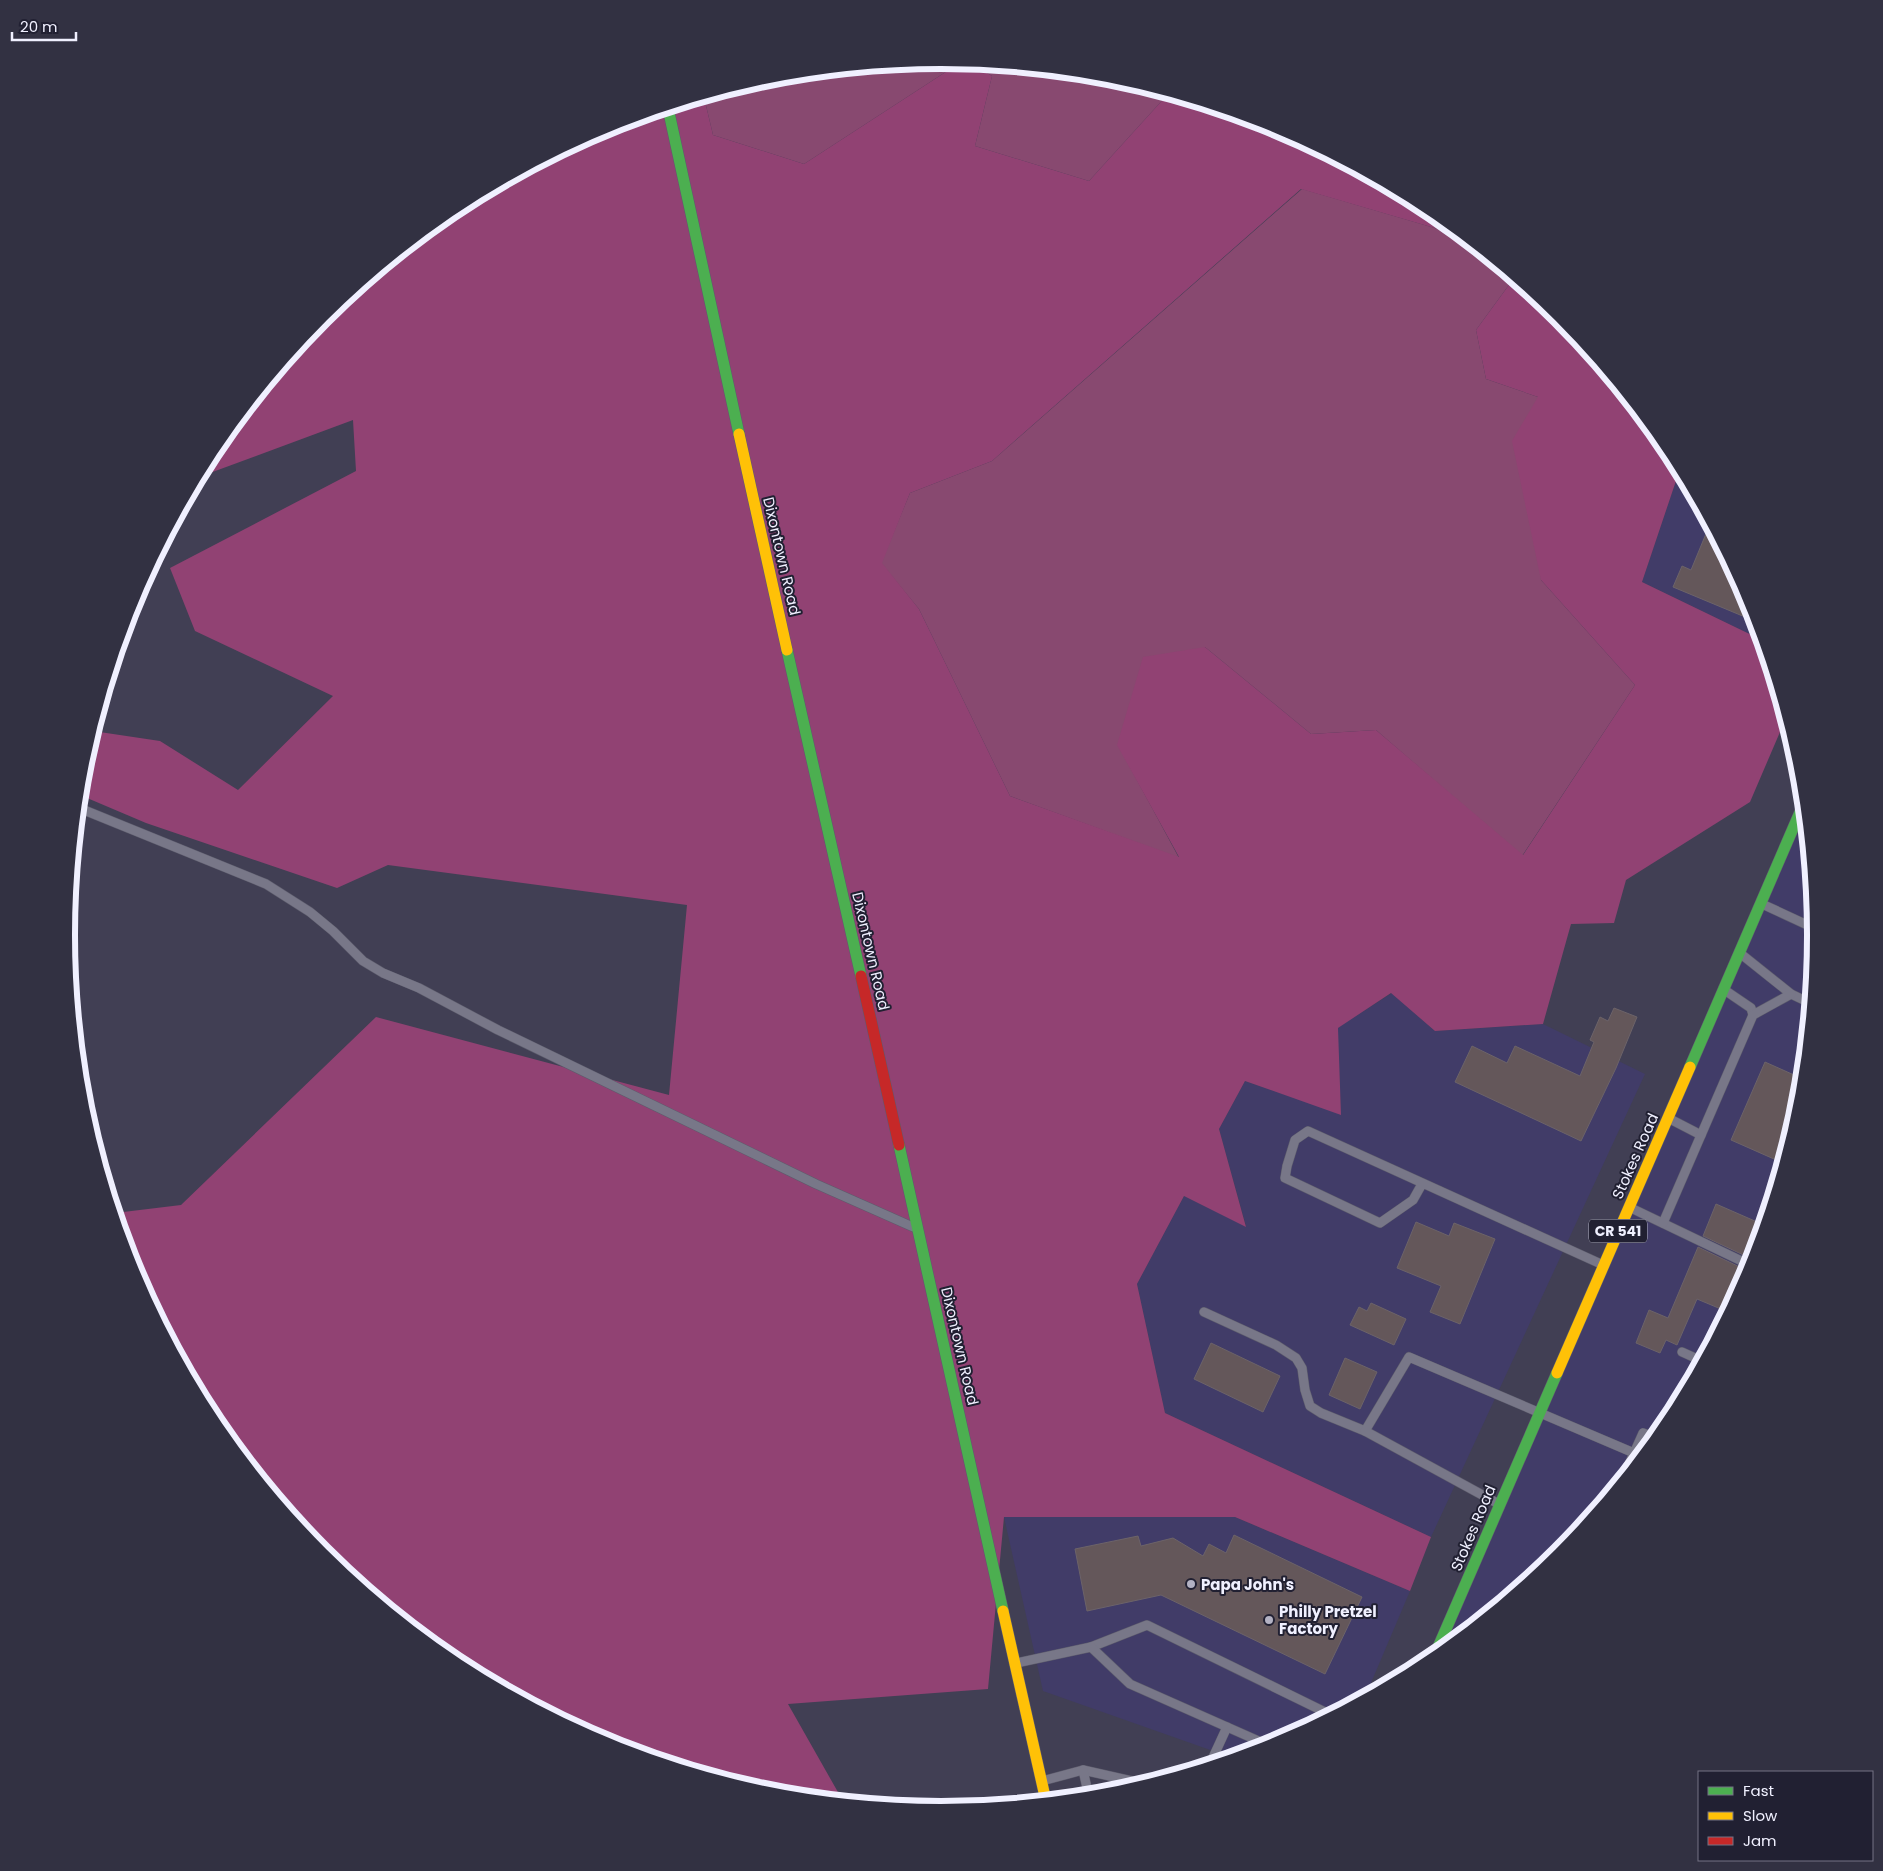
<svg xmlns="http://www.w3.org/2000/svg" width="1883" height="1871" viewBox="0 0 1883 1871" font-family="Poppins,sans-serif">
	<rect width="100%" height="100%" fill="#413f54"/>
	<!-- built -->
	<g fill="#413c68">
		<path d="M1680,469L1750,601L1762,640L1642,582Z"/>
		<path d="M1804,803L1817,936L1800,1107L1750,1271L1669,1422L1560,1555L1433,1659Z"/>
		<path d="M1392,993L1435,1031L1543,1024L1645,1074L1431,1537L1165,1413L1137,1284L1184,1196L1246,1226L1219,1129L1245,1081L1341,1114L1337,1028Z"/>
		<path d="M1004,1517H1235L1410,1591L1365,1697L1276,1744L1233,1758L1043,1691Z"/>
	</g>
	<!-- green -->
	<g fill="#884970">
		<path d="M942,60L961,62L804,164L713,135L704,97L771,77Z"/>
		<path d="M971,63L1113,77L1168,94L1089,181L975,146L992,76Z"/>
		<path d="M1302,189L1462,236L1514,278L1476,330L1486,379L1538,397L1541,580L1635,685L1522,856L1376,730L1311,734L1205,647L1118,745L1179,858L1010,796L919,609L881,563L910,493L992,461Z"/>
	</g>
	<!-- forest -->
	<path fill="#914273" d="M961,62L971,63L992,76L975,146L1089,181L1168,94L1277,127L1428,208L1462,236L1301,189L992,461L910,493L882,563L919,609L1010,796L1179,857L1117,745L1143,657L1205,647L1311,734L1376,730L1523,855L1635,685L1541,580L1512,441L1538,397L1486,379L1476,330L1514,278L1561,317L1670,449L1680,469L1642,582L1762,640L1786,718L1750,802L1626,880L1614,923L1571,924L1543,1024L1435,1031L1391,993L1338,1028L1341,1115L1245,1081L1219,1129L1246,1227L1184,1196L1137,1284L1165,1413L1431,1537L1410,1591L1235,1517H1004L988,1689L788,1704L843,1801L770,1794L606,1744L455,1663L322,1554L213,1422L133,1270L115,1213L181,1205L376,1017L669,1095L687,905L388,865L337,888L146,823L80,795L83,764L93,731L160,741L238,790L333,696L195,631L170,568L356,471L353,420L199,477L214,449L323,316L455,207L607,127L704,97L713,135L804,164Z"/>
	<!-- building -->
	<g fill="#64575a" stroke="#6c6369">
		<path d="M1710,524L1750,601L1757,622L1673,587L1682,566L1691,570Z"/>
		<path d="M1614,1008L1637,1017L1616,1068L1581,1141L1455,1082L1472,1046L1507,1063L1515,1046L1580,1076L1594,1042L1590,1040L1600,1017L1608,1021Z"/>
		<path d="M1765,1062L1803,1079L1800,1107L1783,1163L1731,1140Z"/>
		<path d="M1716,1204L1764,1225L1754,1260L1703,1236Z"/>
		<path d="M1416,1222L1449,1236L1454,1223L1495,1239L1460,1324L1430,1312L1441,1286L1397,1268Z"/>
		<path d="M1698,1247L1750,1272L1728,1312L1697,1299L1677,1345L1666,1340L1660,1353L1636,1343L1649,1310L1668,1318Z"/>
		<path d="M1371,1303L1406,1319L1394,1345L1350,1325L1359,1307L1367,1311Z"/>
		<path d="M1211,1343L1280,1376L1263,1412L1194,1379Z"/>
		<path d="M1345,1358L1377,1372L1360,1409L1329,1395Z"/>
		<path d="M1234,1535L1362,1597L1325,1674L1161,1595L1087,1611L1075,1549L1138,1536L1141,1546L1173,1538L1203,1556L1209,1544L1226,1553Z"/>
	</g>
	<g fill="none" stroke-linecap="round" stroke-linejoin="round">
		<!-- lane casing -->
		<g stroke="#5d5c6c" stroke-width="10">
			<g id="lane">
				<path d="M79,808L266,884L310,912L333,931L363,961L383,973L419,988L498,1030L816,1184L913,1227"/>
				<path d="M1762,904L1816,929"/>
				<path d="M1741,954L1791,994L1810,1003"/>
				<path d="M1726,991L1751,1008L1753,1015"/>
				<path d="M1670,1119L1701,1135"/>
				<path d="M1422,1184L1413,1200L1380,1223L1285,1178L1287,1166L1295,1140L1308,1131L1601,1264"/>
				<path d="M1631,1208L1752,1266"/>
				<path d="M1663,1223L1753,1015L1791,994"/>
				<path d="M1204,1312L1276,1345L1296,1358L1302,1368L1305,1390L1310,1406L1321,1413L1365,1431"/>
				<path d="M1682,1352L1702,1361"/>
				<path d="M1622,1480L1643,1433L1656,1438"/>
				<path d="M1497,1503L1365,1431L1409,1357L1634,1453"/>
				<path d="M1091,1647L1147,1625L1327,1713"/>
				<path d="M1016,1663L1091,1647L1130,1684L1270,1746"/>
				<path d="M1309,1727L1327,1713L1331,1715"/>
				<path d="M1210,1764L1227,1727"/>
				<path d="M1083,1770L1145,1784"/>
				<path d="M1042,1781L1083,1770L1089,1797"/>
			</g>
		</g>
		<!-- fast casing -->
		<g stroke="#5d5c6c" stroke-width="12">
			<g id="fast">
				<path d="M668,108L739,434"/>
				<path d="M787,650L861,976"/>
				<path d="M1690,1067L1804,803"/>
				<path d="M899,1145L1003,1611"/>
				<path d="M1433,1659L1557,1373"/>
			</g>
		</g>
		<!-- slow casing -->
		<g stroke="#5d5c6c" stroke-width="12">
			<g id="slow">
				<path d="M739,434L787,650"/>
				<path d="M1557,1373L1690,1067"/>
				<path d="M1003,1611L1046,1801"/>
			</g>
		</g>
		<!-- jam casing -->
		<g stroke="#5d5c6c" stroke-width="12">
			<path id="jam" d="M861,976L899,1145"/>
		</g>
		<!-- lane -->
		<use href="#lane" stroke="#787788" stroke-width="9"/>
		<!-- fast -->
		<use href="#fast" stroke="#4caf50" stroke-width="11"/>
		<!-- slow -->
		<use href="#slow" stroke="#ffc107" stroke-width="11"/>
		<!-- jam -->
		<use href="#jam" stroke="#c62828" stroke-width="11"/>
	</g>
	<!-- markers -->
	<g fill="#b3b2c3" stroke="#212032" stroke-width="2">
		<circle cx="1191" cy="1584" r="5"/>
		<circle cx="1269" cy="1620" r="5"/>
	</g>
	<g text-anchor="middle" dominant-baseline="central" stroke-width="4" stroke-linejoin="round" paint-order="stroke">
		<!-- shield labels -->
		<rect fill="#212032" stroke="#b2b2c2" stroke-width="1" x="1589" y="1219.5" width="58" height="23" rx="4"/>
		<g font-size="14" font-weight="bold" fill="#f0f0ff">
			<text x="1618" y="1231">CR 541</text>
		</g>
		<!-- street labels -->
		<g font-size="15" fill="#f0f0ff" stroke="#212032">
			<text transform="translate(782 556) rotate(77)">Dixontown Road</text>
			<text transform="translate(871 951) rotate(77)">Dixontown Road</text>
			<text transform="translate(1635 1156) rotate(-66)">Stokes Road</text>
			<text transform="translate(960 1346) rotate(77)">Dixontown Road</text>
			<text transform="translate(1473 1528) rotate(-67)">Stokes Road</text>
		</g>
		<!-- poi labels -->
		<g font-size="15" font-weight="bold" fill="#f0f0ff" stroke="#212032" text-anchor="start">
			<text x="1201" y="1584">Papa John's</text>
			<text x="1279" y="1611">Philly Pretzel<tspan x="1279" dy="17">Factory</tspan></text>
		</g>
	</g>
	<!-- crop -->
	<path d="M0 0H1883V1871H0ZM75 935a866 866 0 1 1 1732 0a866 866 0 1 1-1732 0Z" fill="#323142" fill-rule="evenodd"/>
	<path fill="none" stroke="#f0f0ff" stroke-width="6" d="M75 935a866 866 0 1 1 1732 0a866 866 0 1 1-1732 0Z"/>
	<!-- legend -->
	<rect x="1698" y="1771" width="175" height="90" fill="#212032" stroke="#747384"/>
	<rect x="1708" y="1787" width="25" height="8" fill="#4caf50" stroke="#747384"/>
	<text x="1743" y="1796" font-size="15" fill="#f0f0ff">Fast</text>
	<rect x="1708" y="1812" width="25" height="8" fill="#ffc107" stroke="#747384"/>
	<text x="1743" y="1821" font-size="15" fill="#f0f0ff">Slow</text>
	<rect x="1708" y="1837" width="25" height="8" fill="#c62828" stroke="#747384"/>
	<text x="1743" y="1846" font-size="15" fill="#f0f0ff">Jam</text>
	<!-- scale -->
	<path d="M12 32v8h64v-8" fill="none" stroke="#f0f0ff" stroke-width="2.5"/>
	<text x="20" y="32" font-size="15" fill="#f0f0ff" stroke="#212032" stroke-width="4" paint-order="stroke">20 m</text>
</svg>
